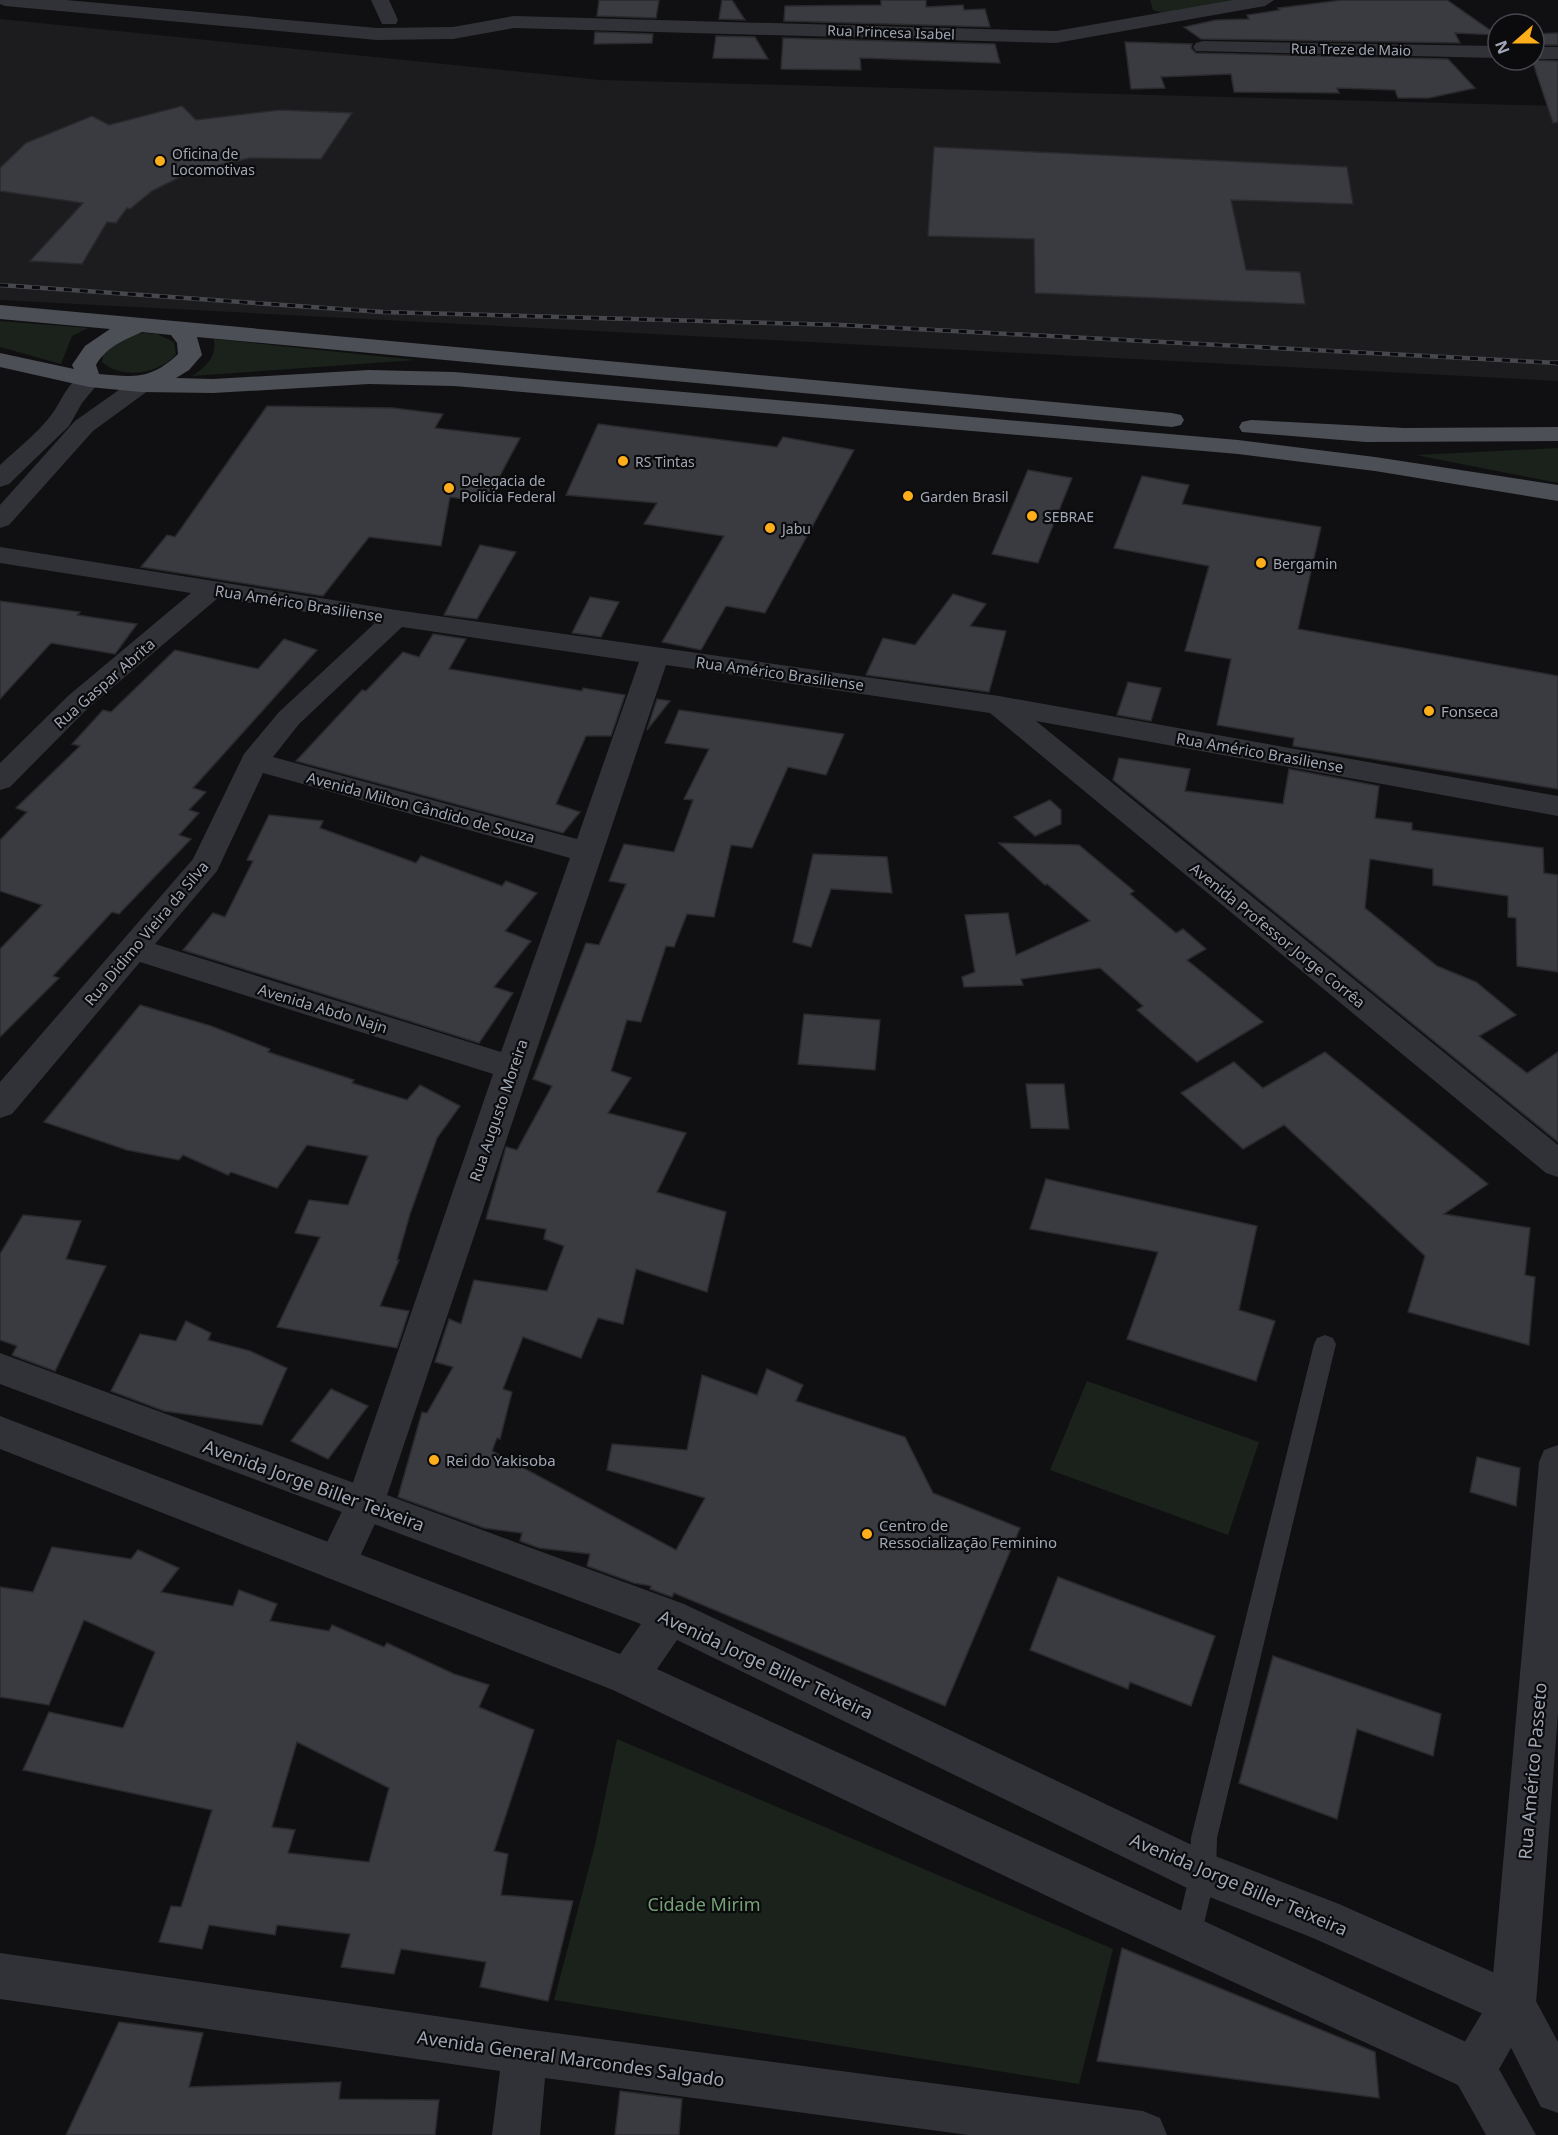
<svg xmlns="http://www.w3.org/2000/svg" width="1558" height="2135" viewBox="0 0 1558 2135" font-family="'Noto Sans',sans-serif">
	<rect width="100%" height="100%" fill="#101012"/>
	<!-- built -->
	<path fill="#1c1c1f" d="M0,19L601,80L1558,106V381L0,300Z"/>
	<!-- green -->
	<g fill="#1a221b">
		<path d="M1150,0H1240L1169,15L1153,10Z"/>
		<path d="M0,321L88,328L72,336L61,364L0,347Z"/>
		<path d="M145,333L157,334L174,342L176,354C159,374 122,380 102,362L103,349L132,334Z"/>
		<path d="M214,339L416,360L192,376C205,367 217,358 214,339Z"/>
		<path d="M1558,448V483L1416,455Z"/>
		<path d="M1087,1381L1259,1442L1228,1535L1050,1470Z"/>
		<path d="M617,1739L1113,1949L1079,2084L554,2000L595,1845Z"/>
	</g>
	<!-- building -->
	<g fill="#3a3b40" stroke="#2a2a2e" stroke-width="1.5" fill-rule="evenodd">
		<path d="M599,0H659L656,18L597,16Z"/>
		<path d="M722,0H732L745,20L719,19Z"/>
		<path d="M881,0H926V7L963,5L964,10L985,9L990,27L784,21L785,6L881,5Z"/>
		<path d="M1343,0H1447L1497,35L1455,33L1460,43L1201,39L1184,27L1216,20L1249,19L1247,15L1280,10L1278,8Z"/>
		<path d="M595,32L653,34L652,43L594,44Z"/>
		<path d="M1558,33V45H1534V34Z"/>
		<path d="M716,36L755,37L768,59L713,58Z"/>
		<path d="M783,38L995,44L1000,63L860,58L861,70L781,69Z"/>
		<path d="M1125,42L1192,44L1191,48L1196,53L1448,59L1475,88L1429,98H1398L1395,90L1337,88L1339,93L1234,92L1231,74L1161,77L1165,88L1131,89Z"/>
		<path d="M1532,60L1558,61V122L1553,123Z"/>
		<path d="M182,106L196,120L280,110L352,113L321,159L250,158L190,172L152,191L130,209L127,208L116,223L107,222L82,264L30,261L83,203L0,191V168L26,143L92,116L109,125Z"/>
		<path d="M934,147L1347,167L1353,204L1231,200L1246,270L1300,272L1305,304L1035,293L1034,239L928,236Z"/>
		<path d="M267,406L393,408L443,414L435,428L520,438L486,502L450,497L441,546L369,537L323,596L141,567L167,535L175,537Z"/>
		<path d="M598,424L777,447L783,437L854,450L765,613L726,606L701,650L662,642L724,536L644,524L657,503L566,495Z"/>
		<path d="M1028,470L1072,478L1038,563L992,554Z"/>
		<path d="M1142,476L1189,485L1182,504L1321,527L1298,629L1558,676V789L1293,746L1294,738L1217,725L1231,659L1185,651L1209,566L1114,548Z"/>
		<path d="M480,545L516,552L477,619L444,615Z"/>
		<path d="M953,594L986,604L970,626L1006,631L989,692L866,675L883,638L915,645Z"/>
		<path d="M590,597L619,602L601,637L572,633Z"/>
		<path d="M0,601L80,612L77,615L137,624L115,654L51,643L0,699Z"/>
		<path d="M433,634L466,639L449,669L582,691L583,688L625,695L611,736H586L556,804L580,812L563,833L296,761L362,690L366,691L403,652L419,657Z"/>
		<path d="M284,639L317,650L193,788L206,792L189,810L199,813L179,835L191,839L119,914L112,912L53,976L59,978L0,1037V949L42,905L0,891V840L27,812L16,808L80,746L72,744L103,710L111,712L175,650L258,669Z"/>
		<path d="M1128,682L1161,688L1151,721L1117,715Z"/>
		<path d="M657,699L670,701L647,730Z"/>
		<path d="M679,710L844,734L826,775L788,767L752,848L731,845L714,917L687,914L674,947L666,946L641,1022L627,1020L611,1071L631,1078L608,1113L686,1133L657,1192L726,1212L707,1292L636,1269L623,1324L598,1318L581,1358L523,1337L503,1389L512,1392L500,1439L497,1438L492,1451L676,1550L705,1498L607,1470L612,1444L687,1450L702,1375L757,1395L767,1369L803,1385L796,1401L905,1437L933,1493L1020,1528L945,1706L674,1593L672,1597L650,1589L651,1586L634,1583L587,1566L590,1554L539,1548L520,1541L522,1533L484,1528L398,1497L422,1412L427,1413L453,1367L435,1362L449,1319L461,1324L474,1280L547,1291L564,1246L544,1239L546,1229L486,1219L506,1147L517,1150L552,1086L533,1079L586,943L599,945L626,884L609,881L624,844L674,852L693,800L684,799L709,749L665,743Z"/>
		<path d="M1119,758L1190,769L1185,791L1283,804L1289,769L1379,786L1375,818L1412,823V830L1543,848L1544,873L1558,875V972L1517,966L1516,918L1508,917V896L1433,885V869L1370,859L1365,908L1437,966L1476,982L1516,1015L1479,1036L1527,1073L1558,1052V1142L1113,780Z"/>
		<path d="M1050,800L1061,810V824L1035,836L1014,817Z"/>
		<path d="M269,815L323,821L320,828L416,863L421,856L502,886L506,881L537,893L505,931L531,941L494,987L513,993L479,1043L183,950L213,913L225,917L253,861L247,860Z"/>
		<path d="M999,843L1079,845L1134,891L1130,894L1176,933L1183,929L1206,949L1187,960L1263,1022L1197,1062L1137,1010L1143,1006L1100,968L1021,979L1023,985L964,987L962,977L975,972L965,915L1008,913L1016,955L1090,921L1047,884L1045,885Z"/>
		<path d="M813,854L887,857L892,893L831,889L811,947L793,942Z"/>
		<path d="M140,1005L211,1026L270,1049L268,1052L354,1080L352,1083L407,1100L420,1085L460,1106L437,1138L410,1214L397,1260H399L380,1306L409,1311L397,1348L277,1327L320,1237L295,1233L309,1200L348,1205L368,1156L307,1145L277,1188L231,1172L228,1175L183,1155L179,1160L127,1150L44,1122Z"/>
		<path d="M804,1014L880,1020L875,1070L798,1064Z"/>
		<path d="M1325,1052L1488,1184L1444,1214L1530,1228L1525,1275L1535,1277L1529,1345L1408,1312L1425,1256L1284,1125L1243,1149L1181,1093L1234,1062L1263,1088Z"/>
		<path d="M1026,1084H1064L1069,1129L1031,1128Z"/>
		<path d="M1046,1179L1257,1226L1239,1310L1275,1321L1256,1381L1127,1339L1158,1252L1030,1229Z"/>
		<path d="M23,1215L81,1221L66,1259L106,1266L55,1371L12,1355L17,1346L0,1340V1254Z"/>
		<path d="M186,1321L211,1333L208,1340L250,1351L287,1368L262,1425L164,1411L111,1391L140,1334L176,1341Z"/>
		<path d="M331,1389L368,1406L328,1459L291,1441Z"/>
		<path d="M1477,1457L1520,1468L1516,1506L1470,1492Z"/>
		<path d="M52,1547L131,1559L138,1550L179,1568L161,1592L233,1606L239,1590L277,1604L270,1621L329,1631L332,1625L384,1647L387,1643L454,1674L489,1685L479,1707L534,1730L494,1851L508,1854L501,1895L573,1901L548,2001L480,1987L486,1962L401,1949L394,1974L341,1967L350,1934L277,1925L275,1935L209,1925L202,1949L159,1942L171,1906L181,1907L212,1810L23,1770L49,1712L123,1728L155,1652L84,1620L49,1705L0,1697V1587L33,1592ZM297,1742L389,1788L369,1862L288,1853L295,1830L272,1827Z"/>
		<path d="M1058,1577L1215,1636L1191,1706L1130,1682L1128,1689L1030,1650Z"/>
		<path d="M1273,1656L1441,1714L1433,1756L1357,1729L1337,1819L1239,1783Z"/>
		<path d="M1122,1948L1375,2052L1379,2098L1097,2061Z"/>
		<path d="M119,2022L203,2033L189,2087L341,2082L339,2099L439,2100L435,2135H66Z"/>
		<path d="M620,2091L682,2099L679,2135H615Z"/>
	</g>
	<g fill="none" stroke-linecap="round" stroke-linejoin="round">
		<!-- service -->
		<path fill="#313237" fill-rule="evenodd" d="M1325,1335L1333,1338L1336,1344L1217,1838L1216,1873L1201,1936L1197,1945L1188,1949L1179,1945L1175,1936L1190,1873L1191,1838L1314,1344L1317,1338Z"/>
		<!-- minor -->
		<g fill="#313237" fill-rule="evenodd">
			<path d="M0,0H66L377,28L453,27L514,16L1056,31L1233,0H1274L1265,6L1056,43L514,28L453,39L377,40L5,6L0,4Z"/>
			<path d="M371,0H389L398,20L396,24H382Z"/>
			<path d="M1203,41L1498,46V58L1196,51L1193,47L1196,43Z"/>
			<rect x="1534" y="47" width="24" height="12"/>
			<path d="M0,547L396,610L999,696L1558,796V816L1036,721L1558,1145V1177L1546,1173L990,713L666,665L384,1504L351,1576L337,1581L323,1576L317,1563L346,1503L493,1074L140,962L12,1114L0,1118V1082L193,859L244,754L279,712L375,623L218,598L88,708L10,787L0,790V763L68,696L191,593L0,563ZM402,627L639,662L577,839L273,757L299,724ZM263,773L570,858L501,1052L155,944L217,871Z"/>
			<path d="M1558,1445V1713L1536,2004L1490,2085L1474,2092L1458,2085L1451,2069L1458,2053L1491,1998L1539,1462L1544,1450Z"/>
			<path d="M0,1953L525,2029L1143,2111L1160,2118L1167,2135H968L545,2078L540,2135H492L500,2071L0,1999Z"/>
		</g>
		<!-- tertiary -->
		<g fill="#313237" fill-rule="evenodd">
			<path d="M89,373L97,375L101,380L82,403L69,426L9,484L0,487V465C16,450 35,435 49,418C62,403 67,378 89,373Z"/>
			<path d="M141,378L149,380L153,385L149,390L93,431L9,525L0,528V505L75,421L133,380Z"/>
			<path d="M0,1353L684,1604L1215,1856L1339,1904L1529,1988L1558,2042V2113L1541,2107L1497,2020L1313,1938L1187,1888L677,1640L657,1669L1490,2053L1536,2135H1486L1458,2085L1085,1914L613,1690L0,1449V1416L620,1654L641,1624L0,1384Z"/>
		</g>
		<!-- primary -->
		<g fill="#4d4f56" fill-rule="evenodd">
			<path d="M0,305L1172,413L1181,415L1184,420L1181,425L1172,427L197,337L202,355L189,370L176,378L213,379L369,370L454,372L1238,440L1375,457L1558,485V501L1375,471L1238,454L454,386L369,384L213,393L141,392L89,387L0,367V353L74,369L72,365L85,346L110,329L0,319ZM142,332L171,335L177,343L178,354C151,380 133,377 99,374L96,365C106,347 124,340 142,332Z"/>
			<path d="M1251,420L1404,428L1558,427V441L1366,442L1242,432L1239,427L1242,422Z"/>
		</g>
		<!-- rail-far1 casing -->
		<g stroke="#46484e" stroke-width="4.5">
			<path id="rail-far1" d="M0,285L383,312L841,325L1558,363"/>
		</g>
		<!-- rail casing -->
		<g stroke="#46484e" stroke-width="5">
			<path id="rail" d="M1556,363H1558"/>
		</g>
		<!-- rail-far1 -->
		<use href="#rail-far1" stroke="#0b0b0d" stroke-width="3" stroke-dasharray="8" stroke-linecap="butt"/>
		<!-- rail -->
		<use href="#rail" stroke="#0b0b0d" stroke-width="4" stroke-dasharray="10" stroke-linecap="butt"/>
	</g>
	<!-- markers -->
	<g fill="#ffae1b" stroke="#0b0b0d" stroke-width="2">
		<circle cx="160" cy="161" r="6"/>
		<circle cx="623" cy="461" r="6"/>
		<circle cx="449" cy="488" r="6"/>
		<circle cx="908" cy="496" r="6"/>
		<circle cx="1032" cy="516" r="6"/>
		<circle cx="770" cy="528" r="6"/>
		<circle cx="1261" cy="563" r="6"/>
		<circle cx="1429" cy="711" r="6"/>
		<circle cx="434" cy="1460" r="6"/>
		<circle cx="867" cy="1534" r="6"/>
	</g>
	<g text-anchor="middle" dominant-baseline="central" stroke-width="4.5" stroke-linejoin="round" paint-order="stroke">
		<!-- far-street labels -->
		<g font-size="14" fill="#a0a7b4" stroke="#0b0b0d">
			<text transform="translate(891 32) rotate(2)">Rua Princesa Isabel</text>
			<text transform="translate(1351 49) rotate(1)">Rua Treze de Maio</text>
		</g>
		<!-- far-poi labels -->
		<g font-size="14" fill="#a0a7b4" stroke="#0b0b0d" text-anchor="start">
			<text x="172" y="153">Oficina de<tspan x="172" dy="16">Locomotivas</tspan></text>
			<text x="635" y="461">RS Tintas</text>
			<text x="461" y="480">Delegacia de<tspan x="461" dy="16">Polícia Federal</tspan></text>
			<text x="920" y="496">Garden Brasil</text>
			<text x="1044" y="516">SEBRAE</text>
			<text x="782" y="528">Jabu</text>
			<text x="1273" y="563">Bergamin</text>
		</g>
		<!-- street labels -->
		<g font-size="15" fill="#a0a7b4" stroke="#0b0b0d">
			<text transform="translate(299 603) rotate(9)">Rua Américo Brasiliense</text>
			<text transform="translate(780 673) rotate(8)">Rua Américo Brasiliense</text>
			<text transform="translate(104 683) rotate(-41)">Rua Gaspar Abrita</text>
			<text transform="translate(1260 752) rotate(10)">Rua Américo Brasiliense</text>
			<text transform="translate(421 807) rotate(15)">Avenida Milton Cândido de Souza</text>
			<text transform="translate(146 933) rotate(-50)">Rua Didimo Vieira da Silva</text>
			<text transform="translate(1278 935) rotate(39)">Avenida Professor Jorge Corrêa</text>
			<text transform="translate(323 1008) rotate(17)">Avenida Abdo Najn</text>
			<text transform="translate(498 1110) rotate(-71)">Rua Augusto Moreira</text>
		</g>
		<!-- poi labels -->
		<g font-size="15" fill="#a0a7b4" stroke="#0b0b0d" text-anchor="start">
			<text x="1441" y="711">Fonseca</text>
			<text x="446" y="1460">Rei do Yakisoba</text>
			<text x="879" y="1525">Centro de<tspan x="879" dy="17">Ressocialização Feminino</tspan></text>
		</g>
		<!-- near-street labels -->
		<g font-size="18" fill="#a0a7b4" stroke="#0b0b0d">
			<text transform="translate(314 1485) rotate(20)">Avenida Jorge Biller Teixeira</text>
			<text transform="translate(766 1664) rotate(25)">Avenida Jorge Biller Teixeira</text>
			<text transform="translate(1532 1771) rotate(-85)">Rua Américo Passeto</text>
			<text transform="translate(1239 1884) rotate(23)">Avenida Jorge Biller Teixeira</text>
			<text transform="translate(571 2058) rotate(8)">Avenida General Marcondes Salgado</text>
		</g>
		<!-- near-park labels -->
		<g font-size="18" fill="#75a177" stroke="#0b0b0d">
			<text x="704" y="1904">Cidade Mirim</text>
		</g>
	</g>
	<!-- north arrow -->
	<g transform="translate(1516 42) rotate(249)"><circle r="28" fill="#0b0b0d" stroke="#474950" stroke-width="1.5"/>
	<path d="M0-4.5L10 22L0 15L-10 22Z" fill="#ffae1b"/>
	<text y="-9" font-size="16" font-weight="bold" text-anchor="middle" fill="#a0a7b4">N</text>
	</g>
</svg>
